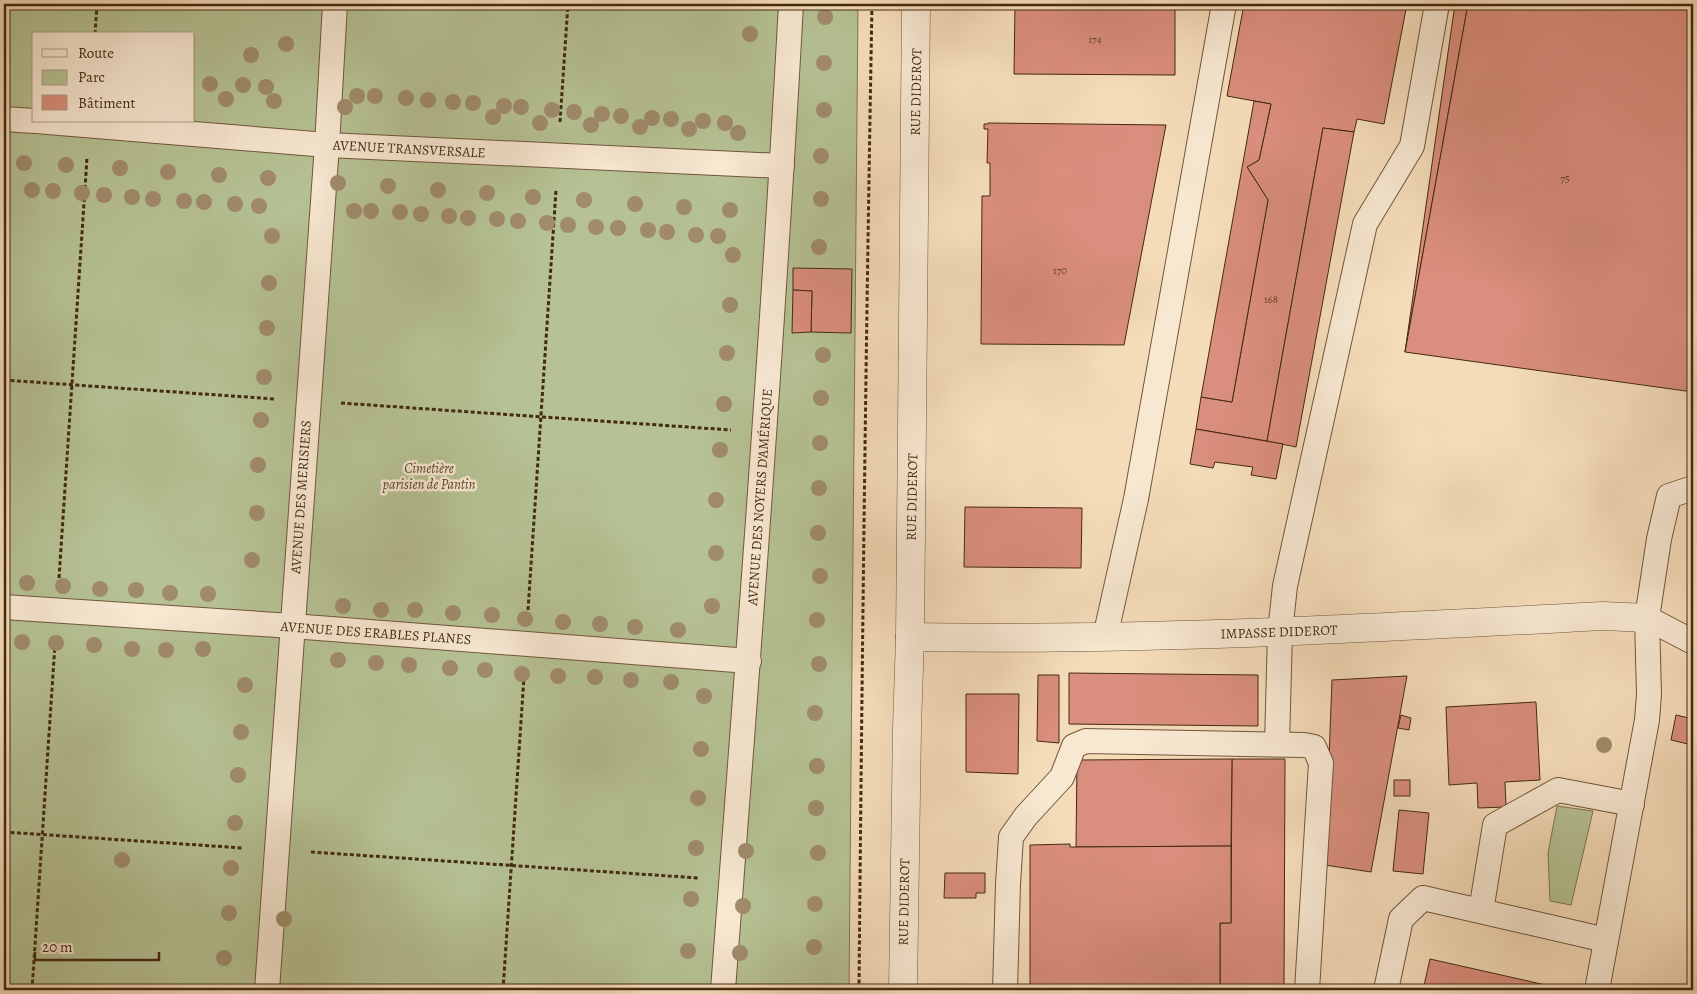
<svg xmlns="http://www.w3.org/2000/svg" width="1697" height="994" viewBox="0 0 1697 994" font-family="Alegreya,serif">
	<rect width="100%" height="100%" fill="#f5dcb9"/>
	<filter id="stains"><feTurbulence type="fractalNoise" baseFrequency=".004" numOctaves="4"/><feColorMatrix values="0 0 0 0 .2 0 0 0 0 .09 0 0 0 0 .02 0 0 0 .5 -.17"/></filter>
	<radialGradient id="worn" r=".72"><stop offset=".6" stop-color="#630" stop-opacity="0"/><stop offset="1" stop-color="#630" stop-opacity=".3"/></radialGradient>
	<!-- green -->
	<g fill="#b6c294" stroke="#7c7652" fill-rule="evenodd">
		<path d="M4,4H858L849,990H4ZM34,34H194V121H34Z"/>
		<path d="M1557,806L1593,811L1571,905L1550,901L1548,853Z"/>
	</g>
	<!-- building -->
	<g fill="#da8e7d" stroke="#432a11">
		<path d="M1015,4H1175V75L1014,74Z"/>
		<path d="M1244,4H1407L1384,124L1357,119L1354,132L1323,128L1267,441L1196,429L1201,397L1232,402L1268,200L1247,167L1259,160L1271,104L1227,96Z"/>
		<path d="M1455,4H1468L1405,352Z"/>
		<path d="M1468,4H1693V392L1405,352Z"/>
		<path d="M1254,101L1271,104L1259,160L1247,167L1268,200L1232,402L1201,397Z"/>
		<path d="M988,123L1166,125L1124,345L981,344L982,196H990V163H987L988,129H984V124H988Z"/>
		<path d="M1323,128L1354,132L1296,447L1267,441Z"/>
		<path d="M793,268L852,269L851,333L811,332L812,291L793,290Z"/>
		<path d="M793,290L812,291L811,332L792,333Z"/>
		<path d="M1196,429L1283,444L1276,479L1251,475L1253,467L1215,462L1213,468L1190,464Z"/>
		<path d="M965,507L1082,508L1081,568L964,567Z"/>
		<path d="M1069,673L1258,675V726L1069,724Z"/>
		<path d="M1038,675H1059V743L1037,741Z"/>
		<path d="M1407,676L1371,872L1325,865L1332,680Z"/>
		<path d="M966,694H1019L1018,774L966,772Z"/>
		<path d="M1536,702L1540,780L1505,782L1506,807L1478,808L1477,783L1449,785L1446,707Z"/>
		<path d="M1401,715L1411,718L1409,730L1398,728Z"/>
		<path d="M1676,715L1693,719L1692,745L1671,740Z"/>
		<path d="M1232,759H1285L1284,990H1220V923H1231Z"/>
		<path d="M1232,759L1231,846L1076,847L1077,760Z"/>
		<rect x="1394" y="780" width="16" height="16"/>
		<path d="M1399,810L1429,813L1423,874L1393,871Z"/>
		<path d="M1070,844V847H1076L1231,846V923H1220V990H1030V845Z"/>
		<path d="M945,873H985V893H976V898H944Z"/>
		<path d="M1430,959L1568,990H1423Z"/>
	</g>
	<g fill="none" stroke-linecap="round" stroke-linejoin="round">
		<!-- service casing -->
		<g stroke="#70563b" stroke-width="26">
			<g id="service">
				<path d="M4,119L34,121"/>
				<path d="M36,121L327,145L782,166"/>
				<path d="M4,607L292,626L749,661"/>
				<path d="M1647,618L1693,642"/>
				<path d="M1105,637L1136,499L1224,4"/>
				<path d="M1277,744L1280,632L1285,586L1365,224L1412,146L1437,4"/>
				<path d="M1481,911L1495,825L1558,790L1632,804"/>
				<path d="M267,990L327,145L335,4"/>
				<path d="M723,990C748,662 773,333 791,4"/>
				<path d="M1005,990L1008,884L1011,837L1026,816L1062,777L1074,746L1086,741L1304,745L1314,747L1321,763L1307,990"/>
				<path d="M1386,990L1401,919L1423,898L1606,940"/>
				<path d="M1597,990L1647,720L1649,695L1647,618L1659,539L1669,496L1693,488"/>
			</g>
		</g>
		<!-- minor casing -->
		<g stroke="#70563b" stroke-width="29">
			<g id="minor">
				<path d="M910,637C1142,641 1373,628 1603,616L1647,618"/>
				<path d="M903,990L907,728L910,637L916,4"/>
			</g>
		</g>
		<!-- path -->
		<g stroke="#432a11" stroke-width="3" stroke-dasharray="4 2.5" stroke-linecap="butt">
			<path d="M95,34L97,4"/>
			<path d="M560,122L568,4"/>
			<path d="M4,380L275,399"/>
			<path d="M341,403L731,430"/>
			<path d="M59,578L87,158"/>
			<path d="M528,610L556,190"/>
			<path d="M4,832L243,848"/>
			<path d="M311,852L699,878"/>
			<path d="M32,990L55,644"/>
			<path d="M503,990L524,677"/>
			<path d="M859,990C862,661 866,333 872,4"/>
		</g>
		<!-- service -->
		<use href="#service" stroke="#f8e8d2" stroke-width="24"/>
		<!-- minor -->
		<use href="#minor" stroke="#f8e8d2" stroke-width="28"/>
	</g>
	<!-- trees -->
	<g fill="#a08b6b">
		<circle cx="825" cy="17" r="8"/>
		<circle cx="750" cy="34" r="8"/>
		<circle cx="286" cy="44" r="8"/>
		<circle cx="251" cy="55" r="8"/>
		<circle cx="824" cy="63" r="8"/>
		<circle cx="210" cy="84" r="8"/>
		<circle cx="243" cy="85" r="8"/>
		<circle cx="266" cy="87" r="8"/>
		<circle cx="357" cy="96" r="8"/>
		<circle cx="375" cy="96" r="8"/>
		<circle cx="406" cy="98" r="8"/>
		<circle cx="226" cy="99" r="8"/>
		<circle cx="428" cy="100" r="8"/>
		<circle cx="274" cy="101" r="8"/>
		<circle cx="453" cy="102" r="8"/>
		<circle cx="473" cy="103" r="8"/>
		<circle cx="504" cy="106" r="8"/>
		<circle cx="345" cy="107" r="8"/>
		<circle cx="521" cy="107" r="8"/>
		<circle cx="552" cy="110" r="8"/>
		<circle cx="824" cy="110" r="8"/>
		<circle cx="574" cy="112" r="8"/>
		<circle cx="602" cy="114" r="8"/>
		<circle cx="621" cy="116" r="8"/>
		<circle cx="493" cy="117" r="8"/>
		<circle cx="652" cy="118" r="8"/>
		<circle cx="671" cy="119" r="8"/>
		<circle cx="703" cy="121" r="8"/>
		<circle cx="540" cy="123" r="8"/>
		<circle cx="725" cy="123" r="8"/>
		<circle cx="591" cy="125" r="8"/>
		<circle cx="640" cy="127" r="8"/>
		<circle cx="689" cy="129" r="8"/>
		<circle cx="738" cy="133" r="8"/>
		<circle cx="821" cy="156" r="8"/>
		<circle cx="24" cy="163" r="8"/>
		<circle cx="66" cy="165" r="8"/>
		<circle cx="120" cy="168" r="8"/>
		<circle cx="168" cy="172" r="8"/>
		<circle cx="219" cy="175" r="8"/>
		<circle cx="268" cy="178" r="8"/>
		<circle cx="338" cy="183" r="8"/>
		<circle cx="388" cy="186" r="8"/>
		<circle cx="32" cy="190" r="8"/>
		<circle cx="438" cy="190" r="8"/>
		<circle cx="53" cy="191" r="8"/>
		<circle cx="82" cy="193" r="8"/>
		<circle cx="487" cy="193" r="8"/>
		<circle cx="104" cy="195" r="8"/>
		<circle cx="132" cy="197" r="8"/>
		<circle cx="533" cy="197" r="8"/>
		<circle cx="153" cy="199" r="8"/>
		<circle cx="821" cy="199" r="8"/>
		<circle cx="584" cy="200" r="8"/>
		<circle cx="184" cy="201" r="8"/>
		<circle cx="204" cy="202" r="8"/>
		<circle cx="235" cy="204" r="8"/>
		<circle cx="635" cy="204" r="8"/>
		<circle cx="259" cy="206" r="8"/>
		<circle cx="684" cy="207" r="8"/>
		<circle cx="730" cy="210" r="8"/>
		<circle cx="354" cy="211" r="8"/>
		<circle cx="371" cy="211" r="8"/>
		<circle cx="400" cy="212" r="8"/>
		<circle cx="421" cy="214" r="8"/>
		<circle cx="449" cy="216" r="8"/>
		<circle cx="468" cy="218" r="8"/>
		<circle cx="497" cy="219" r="8"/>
		<circle cx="518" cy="221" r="8"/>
		<circle cx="547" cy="223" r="8"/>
		<circle cx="568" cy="225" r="8"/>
		<circle cx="596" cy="227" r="8"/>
		<circle cx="618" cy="228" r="8"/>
		<circle cx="648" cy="230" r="8"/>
		<circle cx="667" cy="232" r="8"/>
		<circle cx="696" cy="235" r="8"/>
		<circle cx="272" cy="236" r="8"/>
		<circle cx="718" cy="236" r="8"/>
		<circle cx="819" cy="247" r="8"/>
		<circle cx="733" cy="255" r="8"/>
		<circle cx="269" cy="283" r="8"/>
		<circle cx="730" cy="305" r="8"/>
		<circle cx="267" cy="328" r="8"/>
		<circle cx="727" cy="353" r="8"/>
		<circle cx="823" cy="355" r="8"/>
		<circle cx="264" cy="377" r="8"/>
		<circle cx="821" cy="398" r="8"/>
		<circle cx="724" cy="404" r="8"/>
		<circle cx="261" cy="420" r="8"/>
		<circle cx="820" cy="443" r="8"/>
		<circle cx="720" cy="450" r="8"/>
		<circle cx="258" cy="465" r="8"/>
		<circle cx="819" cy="488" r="8"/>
		<circle cx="716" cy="500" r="8"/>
		<circle cx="257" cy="513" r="8"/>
		<circle cx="818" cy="533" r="8"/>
		<circle cx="716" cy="553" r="8"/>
		<circle cx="252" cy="560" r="8"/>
		<circle cx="820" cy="576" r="8"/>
		<circle cx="27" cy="583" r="8"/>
		<circle cx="63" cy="586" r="8"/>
		<circle cx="100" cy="589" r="8"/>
		<circle cx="136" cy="590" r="8"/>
		<circle cx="170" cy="593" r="8"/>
		<circle cx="208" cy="594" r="8"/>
		<circle cx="343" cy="606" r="8"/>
		<circle cx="712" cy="606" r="8"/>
		<circle cx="381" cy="610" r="8"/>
		<circle cx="415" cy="610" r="8"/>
		<circle cx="453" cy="613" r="8"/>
		<circle cx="492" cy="615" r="8"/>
		<circle cx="525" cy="619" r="8"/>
		<circle cx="817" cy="620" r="8"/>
		<circle cx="563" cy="622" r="8"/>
		<circle cx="600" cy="624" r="8"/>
		<circle cx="635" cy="627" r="8"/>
		<circle cx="678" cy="630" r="8"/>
		<circle cx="22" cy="642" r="8"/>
		<circle cx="56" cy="643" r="8"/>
		<circle cx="94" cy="645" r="8"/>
		<circle cx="132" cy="649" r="8"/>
		<circle cx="203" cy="649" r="8"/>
		<circle cx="166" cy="650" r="8"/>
		<circle cx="338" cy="660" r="8"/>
		<circle cx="376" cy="663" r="8"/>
		<circle cx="819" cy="664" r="8"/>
		<circle cx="409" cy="665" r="8"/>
		<circle cx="450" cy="668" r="8"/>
		<circle cx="485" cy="670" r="8"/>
		<circle cx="522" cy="674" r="8"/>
		<circle cx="558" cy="676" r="8"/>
		<circle cx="595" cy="677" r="8"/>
		<circle cx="631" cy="680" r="8"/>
		<circle cx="671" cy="682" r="8"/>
		<circle cx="245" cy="685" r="8"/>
		<circle cx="704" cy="696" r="8"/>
		<circle cx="815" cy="713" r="8"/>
		<circle cx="241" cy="732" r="8"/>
		<circle cx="1604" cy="745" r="8"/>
		<circle cx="701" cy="749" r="8"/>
		<circle cx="817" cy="766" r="8"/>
		<circle cx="238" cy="775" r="8"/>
		<circle cx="698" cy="798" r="8"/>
		<circle cx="816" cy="808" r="8"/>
		<circle cx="235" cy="823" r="8"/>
		<circle cx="696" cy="848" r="8"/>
		<circle cx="746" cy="851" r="8"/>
		<circle cx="818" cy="853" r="8"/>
		<circle cx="122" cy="860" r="8"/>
		<circle cx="231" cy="868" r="8"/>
		<circle cx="691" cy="899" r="8"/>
		<circle cx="815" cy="904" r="8"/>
		<circle cx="743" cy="906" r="8"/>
		<circle cx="229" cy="913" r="8"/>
		<circle cx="284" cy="919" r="8"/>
		<circle cx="814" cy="947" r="8"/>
		<circle cx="688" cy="951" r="8"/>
		<circle cx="740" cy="953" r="8"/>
		<circle cx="224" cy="958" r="8"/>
	</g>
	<g text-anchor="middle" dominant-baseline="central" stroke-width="5" stroke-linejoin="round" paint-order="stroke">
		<!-- number labels -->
		<g font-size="11" fill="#69432c">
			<text x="1095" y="39">174</text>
			<text x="1565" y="178">75</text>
			<text x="1060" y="270">170</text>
			<text x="1271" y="299">168</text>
		</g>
		<!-- street labels -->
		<g font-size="14" fill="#432a11" stroke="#f8e8d2">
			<text transform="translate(916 92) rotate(-89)">RUE DIDEROT</text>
			<text transform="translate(409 149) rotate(3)">AVENUE TRANSVERSALE</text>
			<text transform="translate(301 497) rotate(-86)">AVENUE DES MERISIERS</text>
			<text transform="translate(760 497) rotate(-86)">AVENUE DES NOYERS D'AMÉRIQUE</text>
			<text transform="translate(912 497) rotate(-89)">RUE DIDEROT</text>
			<text transform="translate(1279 632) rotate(-2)">IMPASSE DIDEROT</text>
			<text transform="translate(376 633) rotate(4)">AVENUE DES ERABLES PLANES</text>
			<text transform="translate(904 902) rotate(-89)">RUE DIDEROT</text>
		</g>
		<!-- park labels -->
		<g font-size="14" font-style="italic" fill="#5a482b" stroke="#f8e8d2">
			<text x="429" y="468">Cimetière<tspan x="429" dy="16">parisien de Pantin</tspan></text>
		</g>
	</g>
	<!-- margin -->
	<rect width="1697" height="994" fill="none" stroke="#f5dcb9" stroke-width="20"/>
	<rect x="5" y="5" width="1687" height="984" fill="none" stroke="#432a11" stroke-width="2.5"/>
	<rect x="10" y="10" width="1677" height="974" fill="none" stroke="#432a11"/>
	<!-- legend -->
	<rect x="32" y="32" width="162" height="90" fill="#f8e8d2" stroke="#b09c85"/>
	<rect x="42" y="49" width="25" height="8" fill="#f8e8d2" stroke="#b09c85"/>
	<text x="78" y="58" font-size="15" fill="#432a11">Route</text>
	<rect x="42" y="70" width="25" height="15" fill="#b6c294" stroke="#b09c85"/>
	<text x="78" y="82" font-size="15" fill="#432a11">Parc</text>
	<rect x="42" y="95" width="25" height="15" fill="#da8e7d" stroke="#b09c85"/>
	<text x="78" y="108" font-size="15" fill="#432a11">Bâtiment</text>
	<!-- scale -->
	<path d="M35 952v8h124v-8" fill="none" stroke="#432a11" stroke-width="2.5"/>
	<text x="42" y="952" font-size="15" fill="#432a11" stroke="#f8e8d2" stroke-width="4" paint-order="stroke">20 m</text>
	<rect width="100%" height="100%" filter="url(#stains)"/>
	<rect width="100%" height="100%" fill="url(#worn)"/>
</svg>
